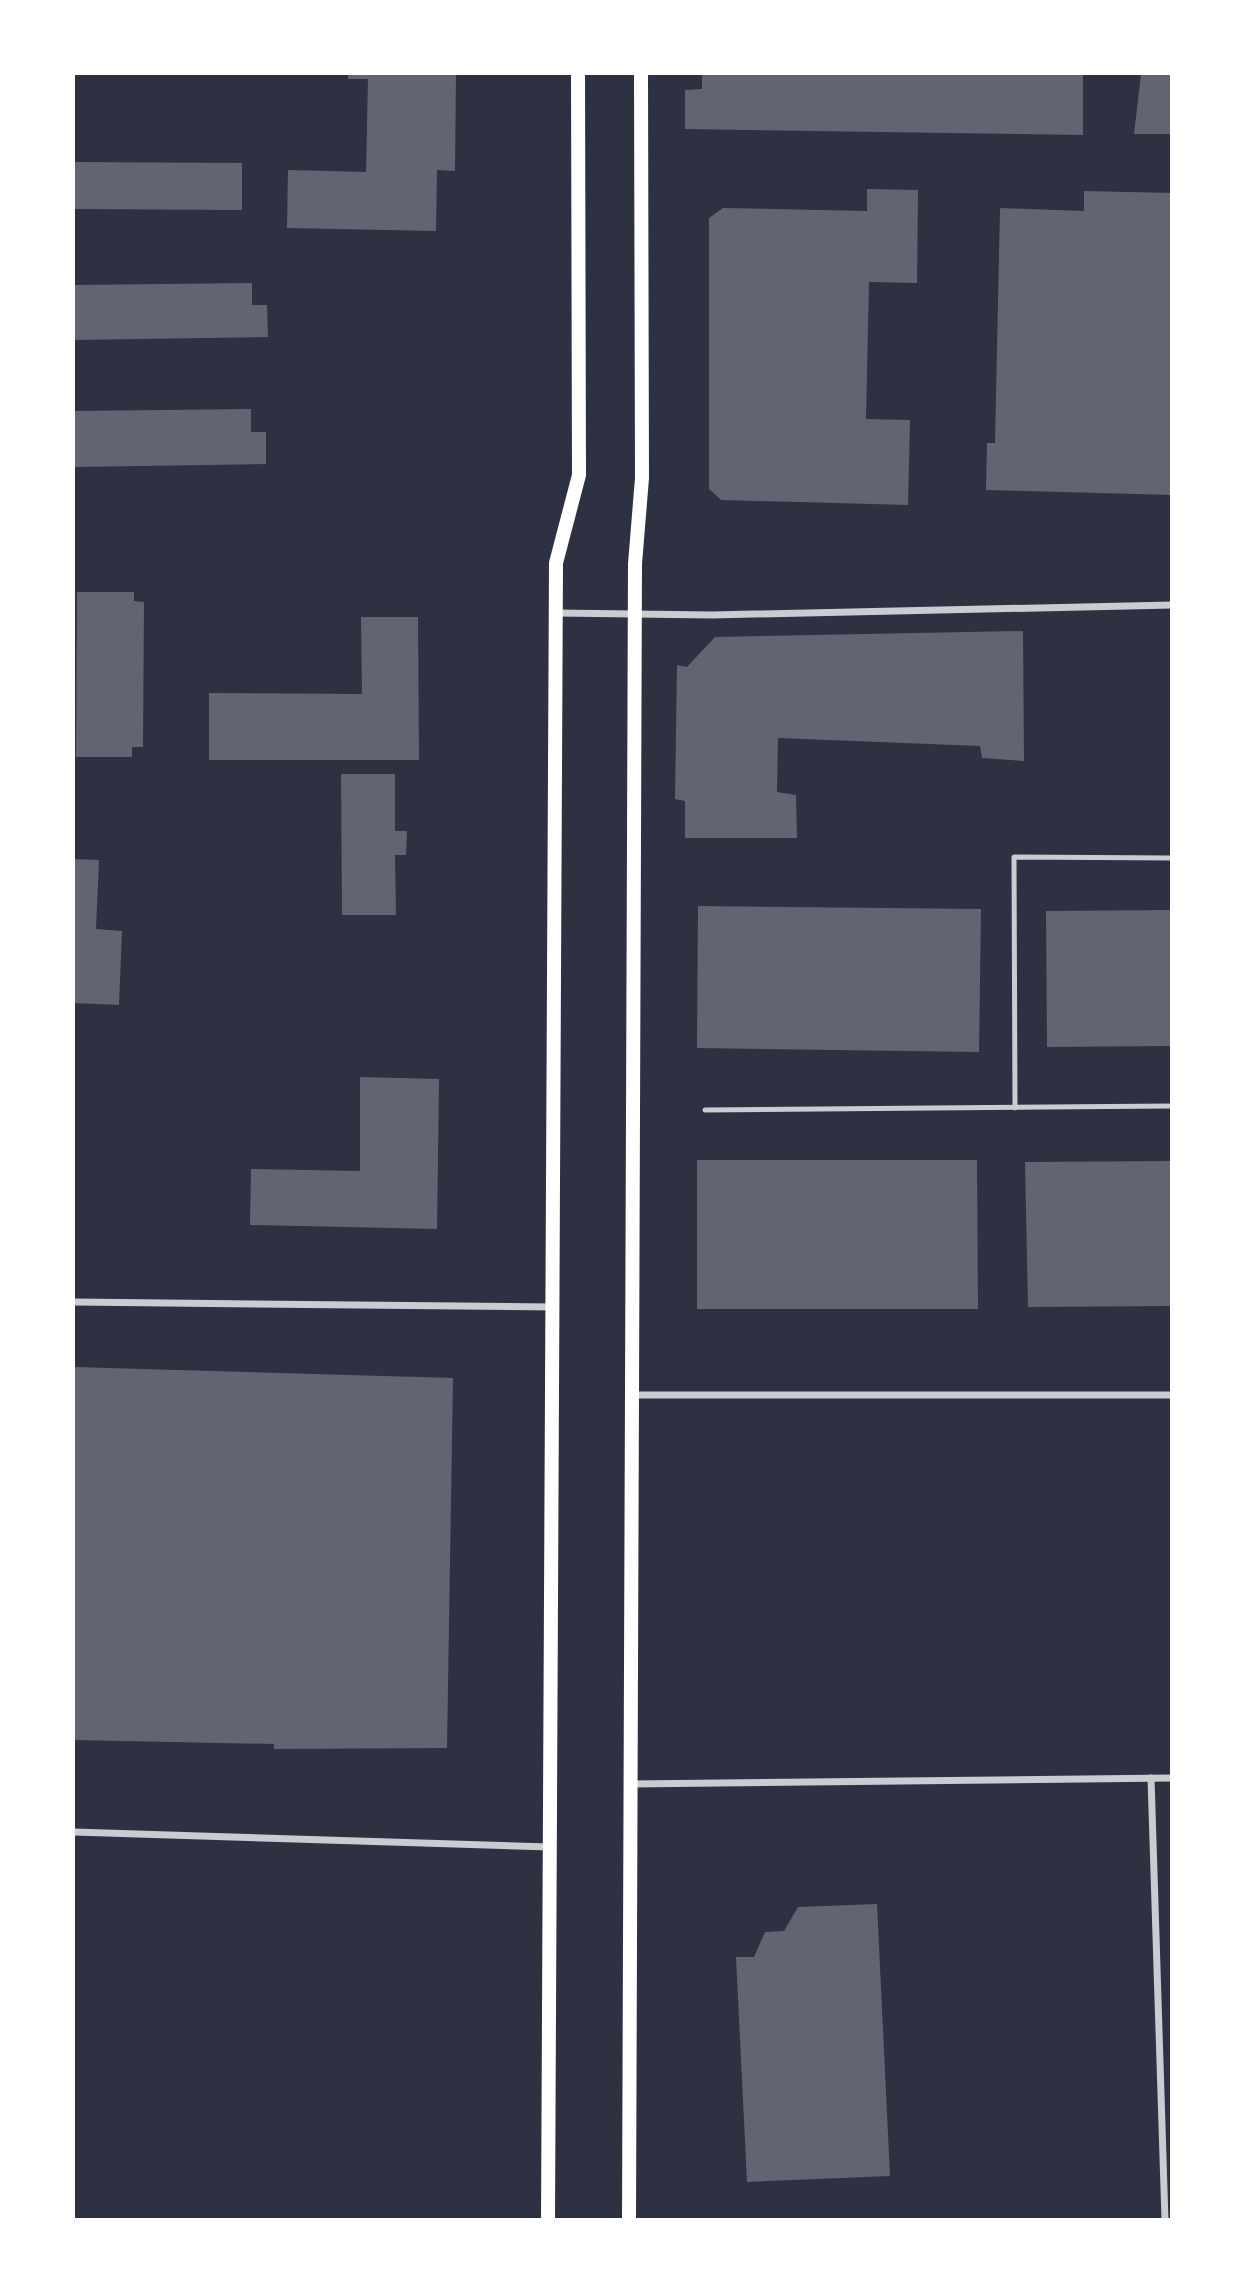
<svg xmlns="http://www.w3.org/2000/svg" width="1245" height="2293" viewBox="0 0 1245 2293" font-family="Karla,sans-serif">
	<rect width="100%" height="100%" fill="#2d3142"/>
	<!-- building -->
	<g fill="#626471">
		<path d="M348,74H456L455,171L437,170L436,231L287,228L288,170L366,172L368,79H348Z"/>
		<path d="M702,74H1083V135L685,129V90L702,89Z"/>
		<path d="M1141,74H1172V134H1134Z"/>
		<path d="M74,162L242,163V210L74,209Z"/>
		<path d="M867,189L918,190L917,283L869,282L866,419L910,420L908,505L721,500L709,489V218L723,208L867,211Z"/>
		<path d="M1084,191L1172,193V495L986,490L987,443H995L1000,208L1084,211Z"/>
		<path d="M252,283V305H267L268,337L74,340V285Z"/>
		<path d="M251,409V432H266V464L74,467V411Z"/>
		<path d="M77,592H134V601L144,602L143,747H132V757H76Z"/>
		<path d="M361,617H418L419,760H209V693L362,694Z"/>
		<path d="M1023,631L1024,761L982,758L980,746L778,738L777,792L796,795L797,838H685V801L675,799L677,665L687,667L715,637Z"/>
		<path d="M341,774H395V831H407L406,855H395L396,915H342Z"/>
		<path d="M74,859L99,860L96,929L122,931L119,1005L74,1003Z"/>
		<path d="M698,906L981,909L979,1052L697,1048Z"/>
		<path d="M1172,910V1046L1047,1047L1046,911Z"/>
		<path d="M360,1077L439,1079L437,1229L250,1225L251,1169L360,1171Z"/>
		<path d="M697,1160H977L978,1309H697Z"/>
		<path d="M1172,1161V1306L1028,1307L1025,1162Z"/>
		<path d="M74,1367L453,1378L447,1748L274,1749V1744L74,1740Z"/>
		<path d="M877,1904L890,2176L747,2182L736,1957H754L765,1932L784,1931L798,1907Z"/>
	</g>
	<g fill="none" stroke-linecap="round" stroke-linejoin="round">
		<!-- service -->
		<g stroke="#caccd0" stroke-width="5">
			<path d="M1015,1108L1014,857L1172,858"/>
			<path d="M705,1110L1172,1106"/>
		</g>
		<!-- minor -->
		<g stroke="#caccd0" stroke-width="7">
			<path d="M556,613L712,615L1172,605"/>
			<path d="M74,1302L552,1307"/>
			<path d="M632,1395H1172"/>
			<path d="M1151,1778L1165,2220"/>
			<path d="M631,1784L1172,1778"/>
			<path d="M74,1832L550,1847"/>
		</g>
		<!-- secondary -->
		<g stroke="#fff" stroke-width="14">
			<path d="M548,2220L556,563L579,475L578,74"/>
			<path d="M629,2220L635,564L642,478L641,74"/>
		</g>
	</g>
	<!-- border -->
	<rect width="1245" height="2293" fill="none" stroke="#ffffff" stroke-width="150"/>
</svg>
